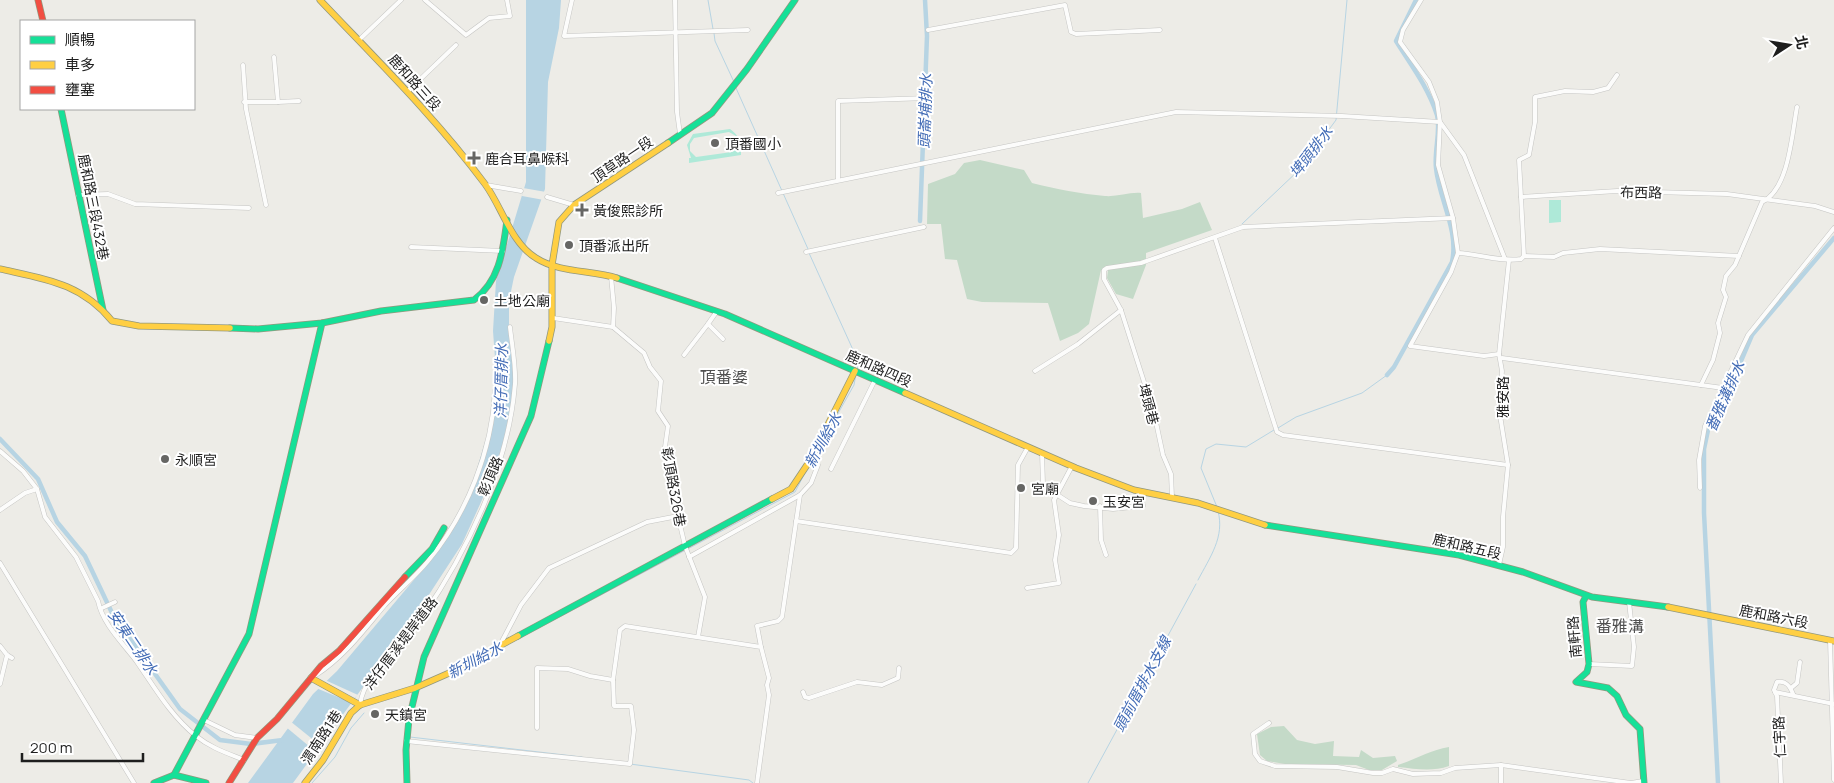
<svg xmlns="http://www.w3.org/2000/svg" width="1834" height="783" viewBox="0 0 1834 783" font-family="Manrope,'Noto Sans TC',sans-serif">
	<rect width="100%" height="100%" fill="#edece7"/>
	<!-- cemetery -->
	<g fill="#c4dac8">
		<path d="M980,160L1024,170L1032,183C1056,189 1081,194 1105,196C1117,197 1129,192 1141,193L1143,218L1182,209L1200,202L1212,230L1146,253V265L1133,299L1116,294L1107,278L1108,270H1101L1089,324L1078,333L1060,341L1048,303L982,302L967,299L957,260L945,259L941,224H927L928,184L955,174L964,163Z"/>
		<path d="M1284,726L1297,740L1315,744L1334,741L1333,756L1359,757L1361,750L1373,758L1395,756L1397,761L1382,770H1369L1356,765L1285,764L1267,761L1260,755L1257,734L1271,727Z"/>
		<path d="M1449,747V766C1432,772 1416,769 1398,767V765C1416,759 1431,750 1449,747Z"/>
	</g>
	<!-- pitch -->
	<g fill="#aee9d8" fill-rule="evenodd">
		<path d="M730,129C738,135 742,141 738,150H741V155L689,163V158H691L687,145L693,134ZM729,132L736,136C738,143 738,148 732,152L696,157L690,151V144L694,138Z"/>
		<path d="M1549,200H1561V222L1549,223Z"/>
	</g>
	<!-- water -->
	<path fill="#b7d4e3" d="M526,0H561L559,28L548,82L545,189L514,277L509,301V327L514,383L509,423L501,458L462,544L417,613L293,783H248L313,694L337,671L429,562L469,495L498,399L493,331L496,281L526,182Z"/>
	<!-- pier -->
	<g fill="#edece7">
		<path d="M523,188L546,192L544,200L522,196Z"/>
		<path d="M325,680L358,695L350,702L316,688Z"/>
		<path d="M290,721L321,746L316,752L286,727Z"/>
	</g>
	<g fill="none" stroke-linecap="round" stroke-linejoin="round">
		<!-- stream -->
		<g stroke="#b7d4e3" stroke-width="1">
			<path d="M708,0L713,29"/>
			<path d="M714,33L715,41L734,82"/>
			<path d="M736,88L808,249"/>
			<path d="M1242,224L1299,170L1336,120L1347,0"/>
			<path d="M809,253L859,363L857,370"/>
			<path d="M1278,428L1296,417L1362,393L1387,375"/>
			<path d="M822,442L854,385L856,374"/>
			<path d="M1217,507L1201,468L1206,449L1216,444L1246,447L1274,430"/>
			<path d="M1198,580C1210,557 1225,537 1218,511"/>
			<path d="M486,656L795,492L806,471"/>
			<path d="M410,737L582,757"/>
			<path d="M630,764L749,780L753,783"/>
			<path d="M312,783L335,757L351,728L364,713"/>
			<path d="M1088,783L1196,584"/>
		</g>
		<!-- canal -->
		<g stroke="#b7d4e3" stroke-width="4.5">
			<path d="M920,221L927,36L925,0"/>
			<path d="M1387,375L1394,367L1452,262C1459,230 1439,199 1436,168C1434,151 1441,130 1437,115C1428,87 1411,65 1396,41L1416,0"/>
			<path d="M0,439L38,479L57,522L85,556L113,615L180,709L220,740L251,744L283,740"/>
			<path d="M1718,783L1704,513V449L1708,430L1721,408L1752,335L1834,238"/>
		</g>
		<!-- street casing -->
		<g stroke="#c5c5c3" stroke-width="5">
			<g id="street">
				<path d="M425,0L466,35L489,18L510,16L507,0"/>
				<path d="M572,0L564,36L748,30"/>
				<path d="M675,0L677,112L680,134"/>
				<path d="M1421,0L1403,30L1400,42L1429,82L1437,102L1440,122L1438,165L1453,218L1458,253L1451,272L1410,346L1484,356L1499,354"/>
				<path d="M928,30L1065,5L1071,32L1076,34L1160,30"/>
				<path d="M359,40L401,0"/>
				<path d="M243,65L246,109L266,205"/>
				<path d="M408,91L456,45"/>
				<path d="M244,102H278L274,57"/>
				<path d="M278,102L299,101"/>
				<path d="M838,180V101L928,98"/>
				<path d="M486,185L521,191"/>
				<path d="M778,193L1176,112L1342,116L1440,122L1464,155L1505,259"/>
				<path d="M78,195L108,194L135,204L249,208"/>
				<path d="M547,197L574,205"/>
				<path d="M1521,197L1519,160L1529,155L1535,122V97L1565,91L1593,92L1608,88L1617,75"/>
				<path d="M1215,238L1277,432L1283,435L1508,465"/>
				<path d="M411,247L503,251"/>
				<path d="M806,252L924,227"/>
				<path d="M1458,253C1479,254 1499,262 1521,259L1524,256L1521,197L1617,191L1727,194L1815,206L1834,212"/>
				<path d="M1524,256L1554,257L1563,253L1600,249L1739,256"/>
				<path d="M611,276L614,308L613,327"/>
				<path d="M1121,310L1154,413L1163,455L1171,474L1172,497"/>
				<path d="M717,311L708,324L723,339"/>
				<path d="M553,318L613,327L644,353L650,367L661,381L658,411L668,426L665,447L672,464L678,516L685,546L705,597L698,637"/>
				<path d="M684,355L708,324"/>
				<path d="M1502,358L1723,388"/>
				<path d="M1035,371L1078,344L1121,310L1104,279V270L1107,268L1141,263L1243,227L1453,218"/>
				<path d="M1701,385L1713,360L1720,333L1718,323L1726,297L1723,290L1726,276L1735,265L1762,202C1789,190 1792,133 1797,107"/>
				<path d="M0,451L23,471L37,489L45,517L76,557L98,601C103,625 123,643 137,662C155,688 171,716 196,736C211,748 227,753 244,760"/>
				<path d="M831,469L875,380"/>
				<path d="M1033,486L1043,484L1042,453"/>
				<path d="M1700,488L1699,460L1705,426L1748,335L1834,228"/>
				<path d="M1056,494L1070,503L1084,506L1113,509L1143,506L1141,491"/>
				<path d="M1100,506L1101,540L1106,555"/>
				<path d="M0,510L25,493L37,489"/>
				<path d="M796,521L1011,553L1016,548L1018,465L1028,447"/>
				<path d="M689,557L800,495"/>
				<path d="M0,563L134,783"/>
				<path d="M1499,565L1503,547V517L1508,465L1499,409L1502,371L1499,354L1509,260"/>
				<path d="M1027,588L1059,583L1055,560L1059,535L1054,500L1072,466"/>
				<path d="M102,608L115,602"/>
				<path d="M1830,640L1834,780"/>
				<path d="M500,645L521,605L549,568L647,522L678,516"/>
				<path d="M0,646L7,655L12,658"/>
				<path d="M761,647L757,626L778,621L782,617L800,495L811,483L818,465"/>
				<path d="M1589,664L1632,666L1634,647L1629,602"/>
				<path d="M316,675C344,657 363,631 385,605C399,590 415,577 428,561C467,514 492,451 495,390"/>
				<path d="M0,684L7,655"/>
				<path d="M1791,688L1797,683L1800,662"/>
				<path d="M803,692L805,697L809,698L857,682L882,685L898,678L899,668"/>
				<path d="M1775,692L1834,704"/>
				<path d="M360,705C363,674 404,643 422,617C468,551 509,464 515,384C516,365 512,346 510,327"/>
				<path d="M204,720L235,735L257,738"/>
				<path d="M1269,723L1253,734L1255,754L1260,761L1275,766L1337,767L1373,773H1382L1393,769L1413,774L1441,773L1455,768L1501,765L1631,783L1643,781"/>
				<path d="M537,728V668L568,669L590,676L613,680"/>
				<path d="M406,741L630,764L634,730L631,706H614L613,680L620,630L625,626L761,647L769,678L767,685L769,695L757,783"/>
				<path d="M1501,765V783"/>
				<path d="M1781,783L1777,696L1774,690L1777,682C1786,680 1790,686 1793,694"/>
			</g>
		</g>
		<!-- fast casing -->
		<g stroke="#92987e" stroke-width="7">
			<g id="fast">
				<path d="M61,109L103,310"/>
				<path d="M668,143L712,113L747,69L795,0"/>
				<path d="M617,278L725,314L905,393"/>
				<path d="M230,328L258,329L322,323L381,311L474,300C500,281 503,250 507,220"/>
				<path d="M1265,525L1459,555L1523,572L1592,597L1668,607"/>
				<path d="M405,577L432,549L444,528"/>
				<path d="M1586,596L1583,602L1589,664L1587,672L1576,682L1608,688L1617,696L1626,715L1640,729L1644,783"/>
				<path d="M518,636L772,499"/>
				<path d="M174,775L249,634L322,323"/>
				<path d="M154,783L174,775L206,783"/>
				<path d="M407,783L406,750L409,719L424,657L531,416L549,341"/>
			</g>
		</g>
		<!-- slow casing -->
		<g stroke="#92987e" stroke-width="7">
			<g id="slow">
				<path d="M320,0C377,60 436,118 485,184C502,207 511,243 536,258C559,273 592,270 617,278"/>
				<path d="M0,269C45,279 81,283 112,321L139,326L230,328"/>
				<path d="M549,341L552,327V265L559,222L574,205L668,143"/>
				<path d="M905,393L1076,468L1134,490L1198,503L1265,525"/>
				<path d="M772,499L791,489L809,462L855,371"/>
				<path d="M1668,607L1834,641"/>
				<path d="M311,678L360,705"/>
				<path d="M305,783L323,760L351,713L360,705L415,688L447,674L518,636"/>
			</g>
		</g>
		<!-- jam casing -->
		<g stroke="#92987e" stroke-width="7">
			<g id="jam">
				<path d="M38,0L43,21"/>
				<path d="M229,783L257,738L277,719L321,666L339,651L405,577"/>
			</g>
		</g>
		<!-- street -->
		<use href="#street" stroke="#fcfcfb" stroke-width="4"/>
		<!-- fast -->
		<use href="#fast" stroke="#16e098" stroke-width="5.5"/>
		<!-- slow -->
		<use href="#slow" stroke="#ffcf43" stroke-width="5.5"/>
		<!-- jam -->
		<use href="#jam" stroke="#f24e42" stroke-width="5.5"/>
	</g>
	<!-- markers -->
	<g fill="#666664" stroke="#fff" stroke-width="2">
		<circle cx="715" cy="143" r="5"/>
		<path d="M471.5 150.5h5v5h5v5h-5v5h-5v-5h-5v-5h5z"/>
		<path d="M579.5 202.5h5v5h5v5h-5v5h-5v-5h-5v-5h5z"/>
		<circle cx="569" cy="245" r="5"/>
		<circle cx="484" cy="300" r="5"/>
		<circle cx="165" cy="459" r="5"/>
		<circle cx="1021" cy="488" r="5"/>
		<circle cx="1093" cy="501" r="5"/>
		<circle cx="375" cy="714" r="5"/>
	</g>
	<g text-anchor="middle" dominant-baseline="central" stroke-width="4" stroke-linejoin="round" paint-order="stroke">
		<!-- street labels -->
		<g font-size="14" fill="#1e1e1e" stroke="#fff">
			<text transform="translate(415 82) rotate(48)">鹿和路三段</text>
			<text transform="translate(622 159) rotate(-34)">頂草路一段</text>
			<text transform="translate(1641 192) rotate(1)">布西路</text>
			<text transform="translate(94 207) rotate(79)">鹿和路三段432巷</text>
			<text transform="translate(879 368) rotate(24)">鹿和路四段</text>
			<text transform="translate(1502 397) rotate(-90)">雅安路</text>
			<text transform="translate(1149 404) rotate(75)">埤頭巷</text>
			<text transform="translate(490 476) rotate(-67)">彰頂路</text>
			<text transform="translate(674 487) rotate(80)">彰頂路326巷</text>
			<text transform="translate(1467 546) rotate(13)">鹿和路五段</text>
			<text transform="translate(1774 616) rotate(11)">鹿和路六段</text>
			<text transform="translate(1574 637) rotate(-95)">南軒路</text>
			<text transform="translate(400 643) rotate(-53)">洋仔厝溪堤岸道路</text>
			<text transform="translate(321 737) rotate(-57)">渭南路1巷</text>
			<text transform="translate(1779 737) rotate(-93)">仁宇路</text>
		</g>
		<!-- poi labels -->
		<g font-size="14" fill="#1e1e1e" stroke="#fff" text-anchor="start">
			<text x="725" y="143">頂番國小</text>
			<text x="485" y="158">鹿合耳鼻喉科</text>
			<text x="593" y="210">黃俊熙診所</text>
			<text x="579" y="245">頂番派出所</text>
			<text x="494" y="300">土地公廟</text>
			<text x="175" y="459">永順宮</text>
			<text x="1031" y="488">宮廟</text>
			<text x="1103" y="501">玉安宮</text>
			<text x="385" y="714">天鎮宮</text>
		</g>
		<!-- water labels -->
		<g font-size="15" font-style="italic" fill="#436cb6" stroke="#fff">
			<text transform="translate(925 111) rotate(-88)">頭崙埔排水</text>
			<text transform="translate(1311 152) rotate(-52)">埤頭排水</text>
			<text transform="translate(501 381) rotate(-89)">洋仔厝排水</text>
			<text transform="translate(1725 396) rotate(-66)">番雅溝排水</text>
			<text transform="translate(823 440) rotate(-61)">新圳給水</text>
			<text transform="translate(133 642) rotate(56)">安東二排水</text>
			<text transform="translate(475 660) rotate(-28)">新圳給水</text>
			<text transform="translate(1142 684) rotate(-62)">頭前厝排水支線</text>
		</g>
		<!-- quarter labels -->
		<g font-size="16" fill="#515151" stroke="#fff">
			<text x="724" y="377">頂番婆</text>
			<text x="1620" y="626">番雅溝</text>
		</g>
	</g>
	<!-- legend -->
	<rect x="20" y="20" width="175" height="90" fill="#ffffff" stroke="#a5a5a5"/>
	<rect x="30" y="36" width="25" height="8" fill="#16e098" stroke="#a5a5a5"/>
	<text x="65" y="45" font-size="15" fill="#1e1e1e">順暢</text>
	<rect x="30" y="61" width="25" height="8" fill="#ffcf43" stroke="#a5a5a5"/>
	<text x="65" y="70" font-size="15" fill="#1e1e1e">車多</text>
	<rect x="30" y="86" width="25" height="8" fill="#f24e42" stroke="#a5a5a5"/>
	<text x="65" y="95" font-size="15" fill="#1e1e1e">壅塞</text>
	<!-- north arrow -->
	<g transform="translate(1789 45) rotate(78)" stroke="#ffffff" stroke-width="4" paint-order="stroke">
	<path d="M0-4L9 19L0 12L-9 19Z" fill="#1e1e1e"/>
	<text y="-8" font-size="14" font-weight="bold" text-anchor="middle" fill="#1e1e1e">北</text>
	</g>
	<!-- scale -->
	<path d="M22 753v8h121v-8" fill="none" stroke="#1e1e1e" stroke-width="2.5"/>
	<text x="30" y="753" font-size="15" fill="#1e1e1e" stroke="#ffffff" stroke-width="4" paint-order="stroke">200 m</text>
</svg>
